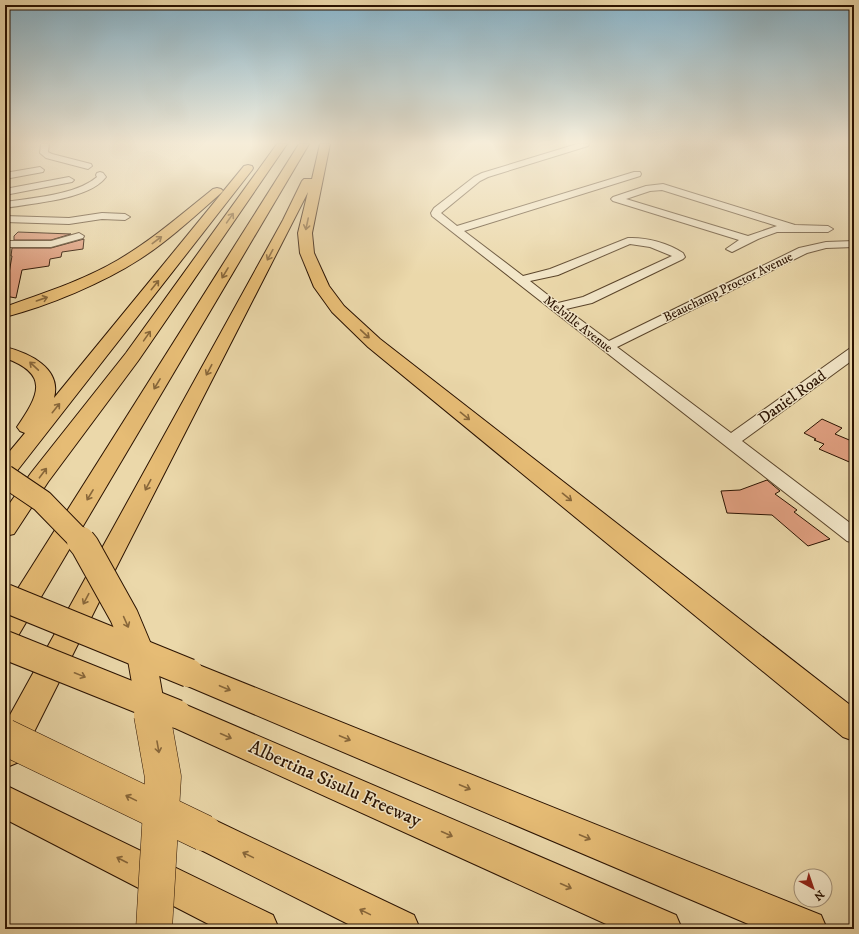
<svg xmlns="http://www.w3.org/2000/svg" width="859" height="934" viewBox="0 0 859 934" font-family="'IM FELL DW Pica',serif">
	<rect width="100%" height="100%" fill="#ebd8aa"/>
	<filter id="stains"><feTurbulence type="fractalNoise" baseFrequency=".005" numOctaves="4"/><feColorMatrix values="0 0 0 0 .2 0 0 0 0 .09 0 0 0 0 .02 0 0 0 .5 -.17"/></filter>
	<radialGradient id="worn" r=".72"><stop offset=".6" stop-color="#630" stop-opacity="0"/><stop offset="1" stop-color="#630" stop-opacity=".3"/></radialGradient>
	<!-- building -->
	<g fill="#e1a081" stroke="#2a1200">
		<path d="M18,232L71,234L51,240H14V236Z"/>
		<path d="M84,239L83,249L62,252L61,257L50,259L49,266L22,270L16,298L5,296L12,256H11L12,248H51Z"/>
		<path d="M822,419L842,428L835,434L854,442V464L819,449L824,444L814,440L816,439L804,433Z"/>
		<path d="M767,480L780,491L775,494L797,510L794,512L830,539L808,546L772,515L727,513L721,491L740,490Z"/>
	</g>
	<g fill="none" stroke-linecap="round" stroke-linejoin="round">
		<!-- minor casing -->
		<g stroke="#5a442a" stroke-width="2">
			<g id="minor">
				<path d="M41,144H49L48,152L52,154L91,164L92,166L88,169L46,158L40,153Z"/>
				<path d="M577,144H589L588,146L488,177L480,181L441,213L457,226L634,172H640L641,174L640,176L464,231L523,276L550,269L628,238C646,237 668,243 683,253L685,257L683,259L592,303L566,309L609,341L799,248L826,242L854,241V247L826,248L807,253L617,347L731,433L849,349L854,348V359L742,441L854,526V543L847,541L432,216L431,213L434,208L474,177L482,173ZM630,244L650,247L672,256L583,297L558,303L530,281L558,275Z"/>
				<path d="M40,167L44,170L43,172L5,179V173Z"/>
				<path d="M100,172L103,173L106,177C89,200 32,203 5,208V202C32,198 76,195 97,177L96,175L97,173Z"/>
				<path d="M69,177L74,180L72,182L5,195V189Z"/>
				<path d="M663,184L795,225L828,226L833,229L828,232H777L758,239L732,252L726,249L739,240L613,201L611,199L613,197L646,186ZM662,190L777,226L748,236L626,199L650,191Z"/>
				<path d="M102,213L125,214L130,217L125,220L102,219L69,224L5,222V216L69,218Z"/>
				<path d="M79,233L84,236L83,238L51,247H5V241H51Z"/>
			</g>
		</g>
		<!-- highway casing -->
		<g stroke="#2a1200" stroke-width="2">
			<g id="highway">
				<path d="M277,144H287L138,361L48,482L14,534L5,536V510L31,473L126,353Z"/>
				<path d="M299,144H309L15,641L5,644V609Z"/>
				<path d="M320,144H330L312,233L314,253L329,286L344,306L380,339L854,708V741L843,737L368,347L332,312L314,287L300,253L298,233L308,192L116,568L19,762L7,767L5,766V724L283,220L302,181L304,179H312Z"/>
				<path d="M248,165L252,166L253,168L252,170L13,476L5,478V457L25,433L20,431L17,427C39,395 50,374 5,358V347C29,353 62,368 54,398L244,166Z"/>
				<path d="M217,188L221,189L223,191L221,193C195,216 169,240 140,259C103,283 48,306 5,317V307C43,293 82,281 118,260C152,240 182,214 213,189Z"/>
				<path d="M189,661L821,915L827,929H760L178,682L174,673L178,664Z"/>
				<path d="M177,701L676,915L682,929H617L166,724L161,714L166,704Z"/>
				<path d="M5,785L273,915L279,929H218L5,819Z"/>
				<path d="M204,815L414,915L420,929H358L191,845L186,833L191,821Z"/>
			</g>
		</g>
		<!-- minor -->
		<use href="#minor" fill="#f2e6c8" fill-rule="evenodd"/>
		<!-- highway -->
		<use href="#highway" fill="#e6bc75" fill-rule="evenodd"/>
		<!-- highway-bridge-far2 casing -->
		<g stroke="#2a1200" stroke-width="24" stroke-linecap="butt">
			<path id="highway-bridge-far2" d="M5,476L42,501L82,542"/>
		</g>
		<!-- highway-bridge-far1 casing -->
		<g stroke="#2a1200" stroke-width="30" stroke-linecap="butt">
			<g id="highway-bridge-far1">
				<path d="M81,541L85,546L124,616L142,659L152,716"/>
				<path d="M5,598L189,673"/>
				<path d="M5,645L177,714"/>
			</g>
		</g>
		<!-- highway-bridge casing -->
		<g stroke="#2a1200" stroke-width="37" stroke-linecap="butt">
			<g id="highway-bridge">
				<path d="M152,715L163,777L154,929"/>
				<path d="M5,737L204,833"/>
			</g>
		</g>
		<!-- highway-bridge-far2 -->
		<use href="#highway-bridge-far2" stroke="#e6bc75" stroke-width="22"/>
		<!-- highway-bridge-far1 -->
		<use href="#highway-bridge-far1" stroke="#e6bc75" stroke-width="28"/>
		<!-- highway-bridge -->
		<use href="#highway-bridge" stroke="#e6bc75" stroke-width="36"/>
	</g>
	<!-- one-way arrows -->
	<defs><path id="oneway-shaft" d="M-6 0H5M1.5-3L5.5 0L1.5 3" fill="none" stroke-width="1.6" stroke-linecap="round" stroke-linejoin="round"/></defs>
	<g stroke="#88673a">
		<use href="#oneway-shaft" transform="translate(230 218) rotate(-55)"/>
		<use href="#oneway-shaft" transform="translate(307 224) rotate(102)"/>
		<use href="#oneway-shaft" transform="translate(157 240) rotate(-37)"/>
		<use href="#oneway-shaft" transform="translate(270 255) rotate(118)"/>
		<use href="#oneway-shaft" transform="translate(225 273) rotate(121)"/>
		<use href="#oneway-shaft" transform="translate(155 285) rotate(-51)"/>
		<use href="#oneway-shaft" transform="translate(42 299) rotate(-19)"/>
		<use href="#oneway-shaft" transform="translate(365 334) rotate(43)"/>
		<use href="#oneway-shaft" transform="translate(147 336) rotate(-55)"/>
		<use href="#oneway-shaft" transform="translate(34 366) rotate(-137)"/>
		<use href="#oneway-shaft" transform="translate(209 370) rotate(118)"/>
		<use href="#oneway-shaft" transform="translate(157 384) rotate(121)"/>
		<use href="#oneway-shaft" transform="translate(56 408) rotate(-51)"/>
		<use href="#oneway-shaft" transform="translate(465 416) rotate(39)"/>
		<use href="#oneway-shaft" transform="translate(43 473) rotate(-53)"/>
		<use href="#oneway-shaft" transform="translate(148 485) rotate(118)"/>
		<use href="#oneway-shaft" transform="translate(90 495) rotate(121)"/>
		<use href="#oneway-shaft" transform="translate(567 497) rotate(39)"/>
		<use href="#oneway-shaft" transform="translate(86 599) rotate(118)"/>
		<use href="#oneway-shaft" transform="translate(126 622) rotate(66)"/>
		<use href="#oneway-shaft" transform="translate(80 675) rotate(22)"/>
		<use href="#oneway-shaft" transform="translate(225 688) rotate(23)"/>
		<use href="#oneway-shaft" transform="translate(226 736) rotate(24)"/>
		<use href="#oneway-shaft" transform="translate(345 738) rotate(23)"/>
		<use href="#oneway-shaft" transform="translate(158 747) rotate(80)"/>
		<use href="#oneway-shaft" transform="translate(465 787) rotate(23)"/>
		<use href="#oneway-shaft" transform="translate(131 798) rotate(-154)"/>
		<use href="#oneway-shaft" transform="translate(447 834) rotate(24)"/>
		<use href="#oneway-shaft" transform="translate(585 837) rotate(23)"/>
		<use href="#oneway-shaft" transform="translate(248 855) rotate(-154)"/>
		<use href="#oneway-shaft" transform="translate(122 860) rotate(-153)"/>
		<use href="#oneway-shaft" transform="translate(566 886) rotate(24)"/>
		<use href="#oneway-shaft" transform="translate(365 912) rotate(-154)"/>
	</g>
	<!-- sky -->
	<linearGradient id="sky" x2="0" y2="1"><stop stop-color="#88b6ce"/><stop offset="0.52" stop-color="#f6edd9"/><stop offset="1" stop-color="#f6edd9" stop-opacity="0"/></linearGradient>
	<rect width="859" height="275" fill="url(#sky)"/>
	<g text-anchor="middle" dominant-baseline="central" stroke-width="3" stroke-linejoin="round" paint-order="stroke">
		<!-- far-street labels -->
		<g font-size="13" fill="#2a1200" stroke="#f2e6c8">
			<text transform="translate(728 287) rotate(-26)">Beauchamp Proctor Avenue</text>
			<text transform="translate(578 324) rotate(38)">Melville Avenue</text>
		</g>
		<!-- street labels -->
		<g font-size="16" fill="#2a1200" stroke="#f2e6c8">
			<text transform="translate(792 397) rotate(-36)">Daniel Road</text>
		</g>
		<!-- near-street labels -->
		<g font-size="19" fill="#2a1200" stroke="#f2e6c8">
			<text transform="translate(335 784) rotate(24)">Albertina Sisulu Freeway</text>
		</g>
	</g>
	<!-- margin -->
	<rect width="859" height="934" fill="none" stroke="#ebd8aa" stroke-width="20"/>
	<rect x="6" y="6" width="847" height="922" fill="none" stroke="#2a1200" stroke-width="2"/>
	<rect x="10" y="10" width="839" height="914" fill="none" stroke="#2a1200"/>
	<!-- north arrow -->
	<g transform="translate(813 888) rotate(140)"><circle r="19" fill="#f2e6c8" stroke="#a29178"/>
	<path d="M0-3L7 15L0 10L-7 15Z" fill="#8f2418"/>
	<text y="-6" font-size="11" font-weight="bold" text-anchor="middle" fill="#2a1200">N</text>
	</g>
	<rect width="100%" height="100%" filter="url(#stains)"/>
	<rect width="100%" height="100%" fill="url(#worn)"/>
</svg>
